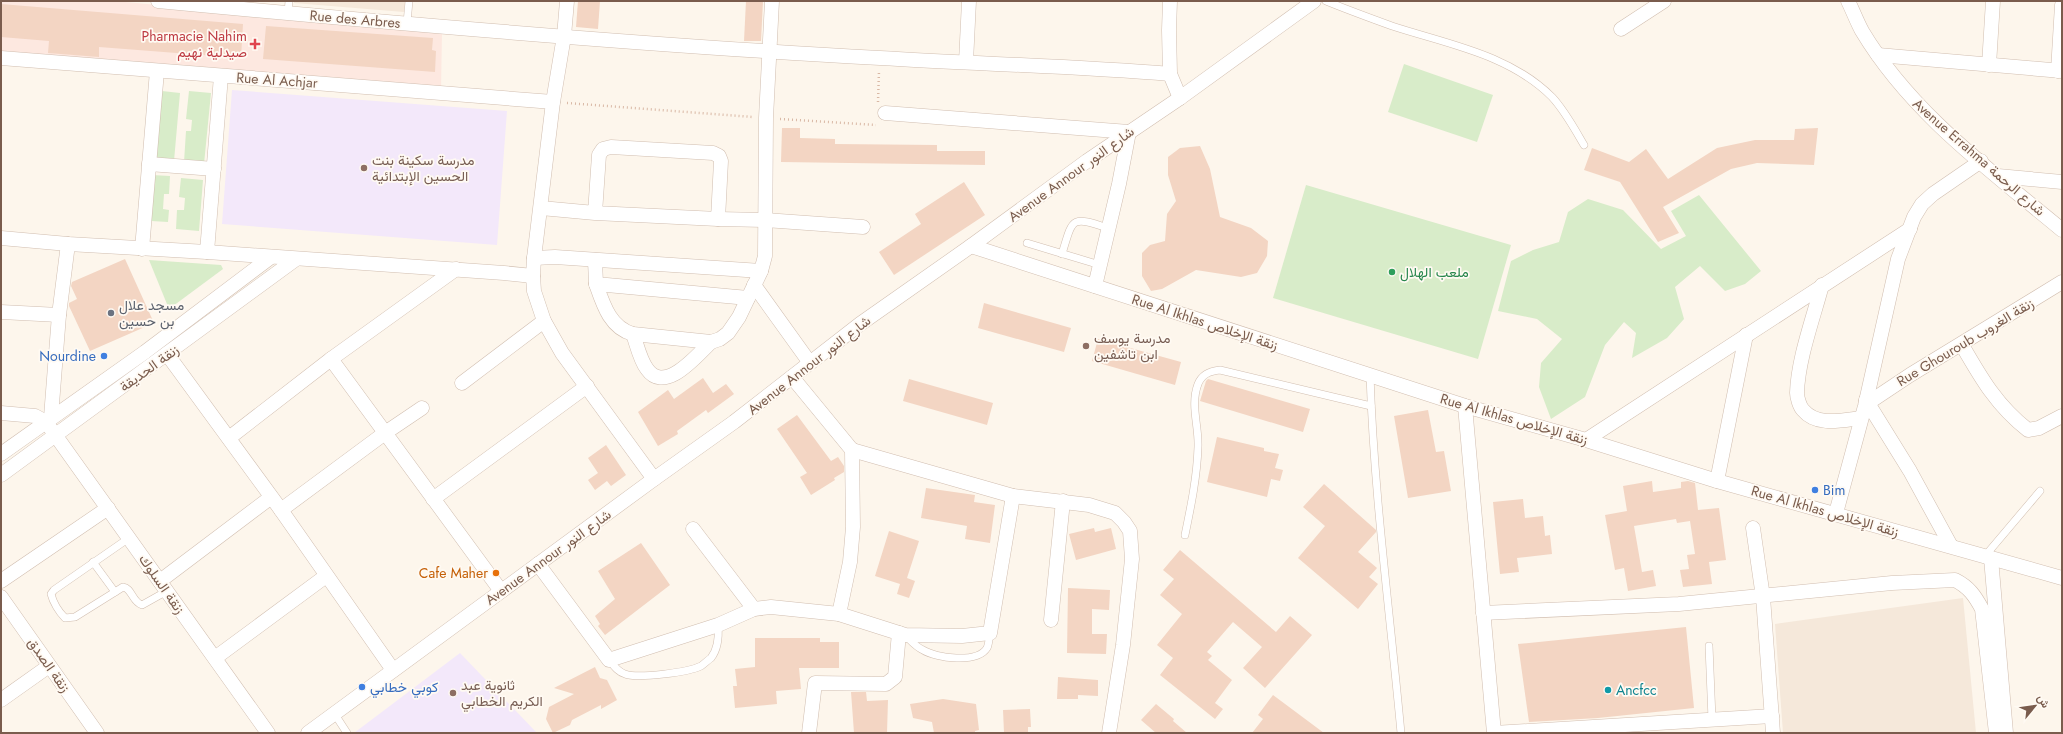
<svg xmlns="http://www.w3.org/2000/svg" width="2063" height="734" viewBox="0 0 2063 734" font-family="Jost,Vazirmatn,sans-serif">
	<rect width="100%" height="100%" fill="#fdf6ec"/>
	<!-- residential -->
	<g fill="#f5e8da">
		<path d="M294,1H405L404,12L294,3Z"/>
		<path d="M1963,598L1976,733H1783L1775,624Z"/>
	</g>
	<!-- commercial -->
	<path fill="#fde8e0" d="M1,1H115L442,32L441,89L1,55Z"/>
	<!-- education -->
	<g fill="#f3e8fa">
		<path d="M232,90L507,111L497,245L222,224Z"/>
		<path d="M460,653L537,733H354Z"/>
	</g>
	<!-- green -->
	<g fill="#d8ecc9">
		<path d="M1404,64L1493,95L1477,142L1388,112Z"/>
		<path d="M162,91L180,93L174,161L156,160Z"/>
		<path d="M189,91L211,93L204,164L184,162L186,131H191L192,120L186,119Z"/>
		<path d="M152,175L170,176L169,194H164L163,209L169,210L168,222L151,221Z"/>
		<path d="M181,178L203,180L199,231L176,229L177,210H184L185,198L179,197Z"/>
		<path d="M1306,185L1511,245L1478,359L1273,298Z"/>
		<path d="M1699,195L1761,271L1745,284L1725,291L1700,266L1675,287L1684,319L1667,338L1632,358L1636,333L1624,322L1605,345L1585,397L1551,419L1539,387L1541,363L1562,339L1537,319L1498,311L1511,261L1533,250L1559,242L1568,212L1588,199L1623,210L1661,249L1686,236L1671,211Z"/>
		<path d="M149,260L221,265L223,269L169,309Z"/>
	</g>
	<!-- building -->
	<g fill="#f3d5c3">
		<path d="M578,1H600L598,29L576,27Z"/>
		<path d="M746,1H763L761,41H744Z"/>
		<path d="M1,4L243,24L241,58L99,47V57L48,53L49,41L1,37Z"/>
		<path d="M266,26L433,38L432,50L436,51L435,72L263,59Z"/>
		<path d="M782,128H800V138L835,139V144L937,145V151H985V165L781,162Z"/>
		<path d="M1818,128L1814,165L1757,163L1731,169L1663,207L1679,233L1658,242L1620,182L1584,170L1592,148L1629,162L1646,149L1668,179L1717,148L1755,140H1794L1795,129Z"/>
		<path d="M1200,146L1210,169L1220,217L1251,228L1268,241L1267,256L1257,273L1241,277L1196,270L1162,289L1151,291L1142,276V253L1150,245L1165,241L1167,214L1176,201L1168,175V157L1180,148Z"/>
		<path d="M964,182L985,215L894,275L879,252L921,224L915,214Z"/>
		<path d="M125,259L154,323L90,351L69,306V303L77,299L71,286L72,282Z"/>
		<path d="M984,303L1071,328L1064,352L978,328Z"/>
		<path d="M1098,339L1181,362L1175,385L1092,361Z"/>
		<path d="M703,378L713,393L726,384L734,394L708,413L706,410L677,431L678,434L658,446L638,412L668,390L674,399Z"/>
		<path d="M909,379L993,403L987,425L903,401Z"/>
		<path d="M1208,379L1310,409L1303,432L1200,401L1206,381Z"/>
		<path d="M1428,410L1436,452L1444,451L1451,491L1408,498L1394,416Z"/>
		<path d="M797,415L831,461L838,457L844,466V472L834,478L835,480L811,495L800,477L807,473L777,429Z"/>
		<path d="M1217,437L1264,448V451L1279,454L1275,468L1283,470L1280,481L1271,479L1267,497L1207,482Z"/>
		<path d="M606,445L626,475L611,486L607,481L595,490L588,480L598,473L588,458Z"/>
		<path d="M1652,481L1653,492L1681,488V482L1688,481L1695,483L1698,510L1719,508L1726,560L1709,562L1712,584L1683,587L1680,570L1689,569L1687,555L1695,554L1690,521L1677,523L1676,519L1634,526L1642,572L1653,570L1656,586L1628,591L1624,568L1615,570L1605,515L1627,511L1623,486Z"/>
		<path d="M1324,484L1376,530V532L1358,552L1377,568L1369,577L1378,584L1358,609L1298,558L1325,526L1303,507Z"/>
		<path d="M926,488L975,495L974,502L995,505L990,543L965,539L967,526L921,518Z"/>
		<path d="M1523,499L1525,518L1543,516L1545,536L1550,535L1552,554L1517,558L1519,572L1500,574L1493,502Z"/>
		<path d="M1094,528L1095,532L1111,528L1116,549L1076,560L1069,534Z"/>
		<path d="M889,531L919,541L907,578L915,581L909,598L897,594L900,584L875,576Z"/>
		<path d="M641,543L670,585L605,635L598,626L600,624L595,616L615,599L598,571Z"/>
		<path d="M1180,550L1276,632L1290,616L1312,635L1265,688L1243,668L1262,647L1233,622L1207,652L1212,656L1208,660L1232,680L1215,703L1223,709L1215,719L1160,675L1173,658L1157,645L1182,614L1160,595L1174,579L1163,570Z"/>
		<path d="M1068,588L1110,590L1109,610L1092,609V634H1107L1106,654L1067,653Z"/>
		<path d="M1686,627L1694,708L1598,718L1529,722L1518,644Z"/>
		<path d="M755,638H820V642H839V668H799L801,689L776,691L777,704L735,708L733,686H737L735,669L755,667Z"/>
		<path d="M595,667L600,678L607,680L617,700L601,709V705L572,720L570,725L553,733L546,719L549,707L574,694L554,688Z"/>
		<path d="M1058,677L1098,680V696L1078,695V699H1057Z"/>
		<path d="M851,692H866L867,701L888,700L887,733H854Z"/>
		<path d="M1273,695L1324,733H1252L1263,719L1258,715Z"/>
		<path d="M943,699L976,704L979,730L975,731V733H934L932,722L913,718L910,704Z"/>
		<path d="M1156,704L1174,719L1173,721L1187,733H1156L1141,720Z"/>
		<path d="M1030,709L1031,727H1028V733H1004L1003,710Z"/>
	</g>
	<g fill="none" stroke-linecap="round" stroke-linejoin="round">
		<!-- service casing -->
		<g stroke="#d1beb0" stroke-width="8">
			<g id="service">
				<path d="M1326,1C1348,10 1370,18 1392,26C1447,44 1509,54 1552,97C1565,111 1574,128 1584,145"/>
				<path d="M288,13L289,1"/>
				<path d="M407,23L409,1"/>
				<path d="M1027,243L1100,265"/>
				<path d="M1062,254C1073,217 1071,216 1108,228"/>
				<path d="M1370,375C1374,495 1390,613 1401,733"/>
				<path d="M1185,535C1191,506 1197,477 1198,447C1199,426 1190,405 1198,384C1202,374 1210,371 1220,370L1371,406"/>
				<path d="M129,538L54,590L51,594C53,602 59,612 65,618L75,617L123,587C132,588 132,602 142,605L167,591"/>
				<path d="M1985,556L2040,491"/>
				<path d="M93,562L115,592"/>
				<path d="M906,636C911,641 916,647 923,650C936,658 977,664 987,648C989,644 989,638 990,633"/>
				<path d="M1709,646L1712,719"/>
				<path d="M609,660C614,666 618,672 625,674C638,679 689,672 701,666C704,664 708,660 711,658C718,649 719,637 718,625"/>
				<path d="M334,713L347,733"/>
			</g>
		</g>
		<!-- minor casing -->
		<g stroke="#d1beb0" stroke-width="15">
			<g id="minor">
				<path d="M158,1C399,24 639,45 880,58C977,64 1074,66 1170,74"/>
				<path d="M567,1L564,36L553,102L534,258L533,276L534,291L544,321L562,353L654,479"/>
				<path d="M1170,1L1169,30L1170,74L1180,98"/>
				<path d="M1848,1C1853,11 1857,22 1862,31C1911,113 1990,170 2062,230"/>
				<path d="M1621,29L1664,1"/>
				<path d="M1878,55L2062,71"/>
				<path d="M1,58L553,102"/>
				<path d="M966,62L969,1"/>
				<path d="M1989,65L1993,1"/>
				<path d="M2058,71L2062,5"/>
				<path d="M885,113L1129,132L1119,184L1095,286"/>
				<path d="M149,164L214,169"/>
				<path d="M1998,176L2062,182"/>
				<path d="M541,208L595,213L718,219L721,161L719,156L713,153L611,147L603,149L599,155L595,213"/>
				<path d="M718,219L765,220L863,227"/>
				<path d="M1,238L68,244L207,252L504,273L533,276"/>
				<path d="M971,246L1465,406L1586,440L1717,481L2062,578"/>
				<path d="M142,249L157,71"/>
				<path d="M207,252L221,76"/>
				<path d="M534,258L555,257L761,271"/>
				<path d="M595,260L596,284L748,298"/>
				<path d="M596,284C603,304 610,328 633,334L711,342L720,339L728,333L739,317L761,271L765,256L766,118L772,1"/>
				<path d="M754,285L810,363"/>
				<path d="M1822,285C1813,319 1798,359 1797,393C1797,398 1800,407 1803,410C1817,427 1843,420 1861,418"/>
				<path d="M1,312L59,315"/>
				<path d="M633,334C637,345 640,360 647,369C665,395 697,355 711,342"/>
				<path d="M1962,345C1981,378 1997,406 2028,430L2039,428L2062,416"/>
				<path d="M167,354L281,510L393,670"/>
				<path d="M331,359L501,591"/>
				<path d="M792,377L852,450L853,527L850,562L839,614"/>
				<path d="M462,383L544,321"/>
				<path d="M1866,400L1910,471L1951,546"/>
				<path d="M1868,403L1910,375L2062,282"/>
				<path d="M1465,406L1494,733"/>
				<path d="M1,413L35,416L46,422L268,733"/>
				<path d="M51,417L59,315L68,244"/>
				<path d="M229,438L331,359L456,269"/>
				<path d="M1586,440L1910,229"/>
				<path d="M852,450L1013,496L1089,505L1115,513L1124,522L1130,531L1132,559L1123,645L1109,733"/>
				<path d="M1,454L145,352L271,257"/>
				<path d="M1,475L296,259"/>
				<path d="M1717,481L1746,335"/>
				<path d="M433,499L587,386"/>
				<path d="M281,510L385,433L422,408"/>
				<path d="M1836,513L1865,406L1898,259L1914,217L1922,204L1933,194L1981,161"/>
				<path d="M1753,528L1763,597L1773,733"/>
				<path d="M693,529L754,609"/>
				<path d="M1991,558L2006,733"/>
				<path d="M538,564L609,660L718,625L754,609L771,607L839,614L905,635L962,636L990,633L1013,496"/>
				<path d="M1,581L108,508"/>
				<path d="M160,581L270,498"/>
				<path d="M1,597L97,733"/>
				<path d="M1483,613L1679,604L1892,583L1955,580C1969,587 1975,596 1982,609L1996,733"/>
				<path d="M1051,620L1063,501"/>
				<path d="M215,658L326,576"/>
				<path d="M1,700L49,666"/>
				<path d="M308,733L654,479L734,422L860,324L971,246L1087,161L1180,98L1314,1"/>
				<path d="M809,733L815,683L886,684L895,677L899,633"/>
				<path d="M1494,733L1772,716"/>
			</g>
		</g>
		<!-- path -->
		<g stroke="#d9b8a5" stroke-width="2.5" stroke-dasharray="1 3" stroke-linecap="butt">
			<path d="M878,102L879,71"/>
			<path d="M567,103L753,117"/>
			<path d="M780,119L876,125"/>
		</g>
		<!-- service -->
		<use href="#service" stroke="#fff" stroke-width="7"/>
		<!-- minor -->
		<use href="#minor" stroke="#fff" stroke-width="14"/>
	</g>
	<!-- markers -->
	<path fill="#e0444e" stroke="#fffaf3" stroke-width="1.5" d="M253 38h4v4h4v4h-4v4h-4v-4h-4v-4h4z"/>
	<g fill="#8d6e63" stroke="#fffaf3" stroke-width="1.5">
		<circle cx="364" cy="168" r="4"/>
		<circle cx="1086" cy="346" r="4"/>
		<circle cx="453" cy="693" r="4"/>
	</g>
	<circle fill="#2e9e5b" stroke="#fffaf3" stroke-width="1.5" cx="1392" cy="272" r="4"/>
	<circle fill="#6b7280" stroke="#fffaf3" stroke-width="1.5" cx="111" cy="313" r="4"/>
	<g fill="#3f7fe0" stroke="#fffaf3" stroke-width="1.5">
		<circle cx="104" cy="356" r="4"/>
		<circle cx="1815" cy="490" r="4"/>
		<circle cx="362" cy="687" r="4"/>
	</g>
	<circle fill="#e8710a" stroke="#fffaf3" stroke-width="1.5" cx="496" cy="573" r="4"/>
	<circle fill="#0f9aa8" stroke="#fffaf3" stroke-width="1.5" cx="1608" cy="690" r="4"/>
	<g text-anchor="middle" dominant-baseline="central" stroke-width="3.5" stroke-linejoin="round" paint-order="stroke">
		<!-- street labels -->
		<g font-size="14" fill="#7a5c4d" stroke="#fffaf3">
			<text transform="translate(355 19) rotate(5)">Rue des Arbres</text>
			<text transform="translate(277 80) rotate(4)">Rue Al Achjar</text>
			<text transform="translate(1979 157) rotate(41)">Avenue Errahma شارع الرحمة</text>
			<text transform="translate(1071 174) rotate(-36)">Avenue Annour شارع النور</text>
			<text transform="translate(1205 322) rotate(18)">Rue Al Ikhlas زنقة الإخلاص</text>
			<text transform="translate(1965 342) rotate(-31)">Rue Ghouroub زنقة الغروب</text>
			<text transform="translate(809 365) rotate(-38)">Avenue Annour شارع النور</text>
			<text transform="translate(149 368) rotate(-36)">زنقة الحديقة</text>
			<text transform="translate(1514 419) rotate(16)">Rue Al Ikhlas زنقة الإخلاص</text>
			<text transform="translate(1825 511) rotate(16)">Rue Al Ikhlas زنقة الإخلاص</text>
			<text transform="translate(548 557) rotate(-36)">Avenue Annour شارع النور</text>
			<text transform="translate(162 584) rotate(55)">زنقة السلوك</text>
			<text transform="translate(49 665) rotate(55)">زنقة الصدق</text>
		</g>
		<!-- health labels -->
		<g font-size="14" fill="#be3a42" stroke="#fffaf3" text-anchor="end">
			<text x="247" y="36">Pharmacie Nahim<tspan x="247" dy="16">صيدلية نهيم</tspan></text>
		</g>
		<!-- education labels -->
		<g font-size="14" fill="#785e54" stroke="#fffaf3" text-anchor="start">
			<text x="372" y="160">مدرسة سكينة بنت<tspan x="372" dy="16">الحسين الإبتدائية</tspan></text>
			<text x="1094" y="338">مدرسة يوسف<tspan x="1094" dy="16">ابن تاشفين</tspan></text>
			<text x="461" y="685">ثانوية عبد<tspan x="461" dy="16">الكريم الخطابي</tspan></text>
		</g>
		<!-- leisure labels -->
		<g font-size="14" fill="#27864d" stroke="#fffaf3" text-anchor="start">
			<text x="1400" y="272">ملعب الهلال</text>
		</g>
		<!-- worship labels -->
		<g font-size="14" fill="#5b616d" stroke="#fffaf3" text-anchor="start">
			<text x="119" y="305">مسجد علال<tspan x="119" dy="16">بن حسين</tspan></text>
		</g>
		<!-- shop labels -->
		<g font-size="14" fill="#366cbe" stroke="#fffaf3" text-anchor="start">
			<text x="96" y="356" text-anchor="end">Nourdine</text>
			<text x="1823" y="490">Bim</text>
			<text x="370" y="687">كوبي خطابي</text>
		</g>
		<!-- food labels -->
		<g font-size="14" fill="#c56008" stroke="#fffaf3" text-anchor="end">
			<text x="488" y="573">Cafe Maher</text>
		</g>
		<!-- culture labels -->
		<g font-size="14" fill="#0d838f" stroke="#fffaf3" text-anchor="start">
			<text x="1616" y="690">Ancfcc</text>
		</g>
	</g>
	<!-- border -->
	<rect width="2063" height="734" fill="none" stroke="#7a5c4d" stroke-width="4"/>
	<!-- north arrow -->
	<g transform="translate(2035 706) rotate(61)" stroke="#fffaf3" stroke-width="3" paint-order="stroke">
	<path d="M0-3L7 15L0 10L-7 15Z" fill="#7a5c4d"/>
	<text y="-6" font-size="11" font-weight="bold" text-anchor="middle" fill="#7a5c4d">ش</text>
	</g>
</svg>
